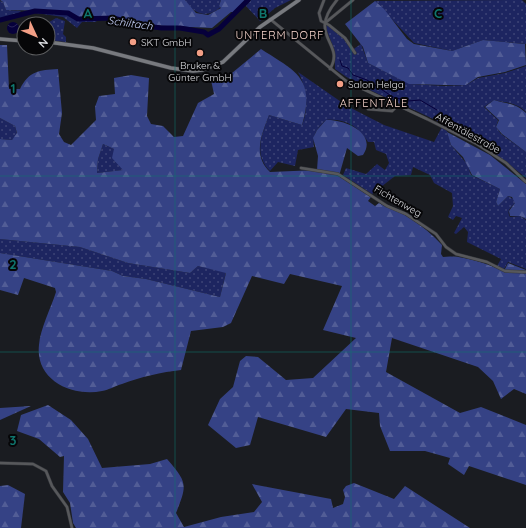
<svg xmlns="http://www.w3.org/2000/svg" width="526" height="528" viewBox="0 0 526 528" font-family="Quicksand,sans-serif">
	<defs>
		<pattern id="grass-dots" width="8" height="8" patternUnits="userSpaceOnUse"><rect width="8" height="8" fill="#1d2560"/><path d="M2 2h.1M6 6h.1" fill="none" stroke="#3d4476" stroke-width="1.8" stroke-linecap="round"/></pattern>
		<pattern id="forest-firs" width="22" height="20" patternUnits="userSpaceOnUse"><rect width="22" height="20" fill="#354285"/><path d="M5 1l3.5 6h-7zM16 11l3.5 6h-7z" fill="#525d96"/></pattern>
		<pattern id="water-waves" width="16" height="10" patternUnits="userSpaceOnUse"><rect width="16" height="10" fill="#06003b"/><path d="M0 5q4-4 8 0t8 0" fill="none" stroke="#2a2557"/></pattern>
	</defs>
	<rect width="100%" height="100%" fill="#1a1c21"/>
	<!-- grass -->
	<g fill="url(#grass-dots)">
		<path d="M185,0H221L219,6L221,7C207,19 195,15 185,0Z"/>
		<path d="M251,0H291L275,8L260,21L246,6Z"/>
		<path d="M522,0L526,4V44L483,40L452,51L414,43L375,1Z"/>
		<path d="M0,1L3,2L6,10L21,11L19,13L0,18Z"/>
		<path d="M37,11L66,12L79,18L98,17L96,22H82L77,28L63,17L36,13Z"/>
		<path d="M56,18L65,21L63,34L66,37V42L48,41V24H46Z"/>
		<path d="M327,25L346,40L352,50L361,44L368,63L410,84L444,86L466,85L478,78L505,73L526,66V112C516,102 507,103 494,100L484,107L498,120L496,127L501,134L526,152V178C496,153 463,133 427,116C396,101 363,90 335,69V52L325,26Z"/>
		<path d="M298,72L347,106L384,125L434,142L442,127L447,131L451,145L467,164L471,175L500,189L496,202L498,206L508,196L515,200V203C511,208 506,210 510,217L520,216L526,220V269L508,262L504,269L497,266L501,259L467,242L468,232L464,227L456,234L454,233L462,218L456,216L453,220L448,217L453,206L452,193L434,183L430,175L413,167L411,175L395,176L372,194L343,175L346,168L366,174L377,164L385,170L389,163L386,154L376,150L374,142H368C359,126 344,118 326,120C317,129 312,134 314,147L298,150L295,166L278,162L270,171C253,154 262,135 269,115L302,125C309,108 307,88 298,72Z"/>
		<path d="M0,118L15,126L17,134L12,140L0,139Z"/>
		<path d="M103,144L114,149L124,170L97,173L98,159Z"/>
		<path d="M0,239L80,247L128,263L190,273L198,266L226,272L220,297L146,279L123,276L112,271L0,253Z"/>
	</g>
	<!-- forest -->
	<g fill="url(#forest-firs)" fill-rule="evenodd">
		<path d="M0,0H185L196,13L208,15L221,8L219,6L221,0H250L237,12H231L212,28L145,25L114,18H79L69,12L57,11L6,10L3,2Z"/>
		<path d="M375,1L384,9L407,39L414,44L452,51L483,40L525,44L526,65L505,72L478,77L466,85H444L409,84L368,63L363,47L345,24Z"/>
		<path d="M0,45H7L9,89H20C29,71 39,70 58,69L62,113L59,134L64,142L71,145L96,120L95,107L99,96L115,94L114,78L131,75L149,78L147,116L151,124L163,126L174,137L183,136L198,103L214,94L211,80L232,73L261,49C295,71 316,78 302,125L269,115C262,134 252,155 270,172L317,170L318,156L313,138L317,130L326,120C344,119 378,133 363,155L358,156L347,148L339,176L371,197L368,201L375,206L379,203C389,209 401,212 410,218C422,226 433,235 442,245L441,254L443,257C461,254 488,264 504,271L508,263L526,270V394L514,389L501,399L493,381L478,367L392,338L386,372L460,413L481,407L526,425V485L469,466L464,475L448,464L450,458L425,451H390L380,426L379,413L346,409L326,437L258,417L250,445L236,448L208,425L220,399L233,387L240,361L246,356L258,357L286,380L313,378L356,338L323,330L342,286L290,274L284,284L252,276L231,323L223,327L191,331L181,370C162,372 140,377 122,384C115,386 109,390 102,391C72,397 35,380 39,345C40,329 51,308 56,292L55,288L24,278L18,295L0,290V253L112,271L123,276L146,279L220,297L226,273L198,266L190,273L128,263L80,247L0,239V139L12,140L17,133L15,126L0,118ZM103,144L114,149L112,158L123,170L97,173L98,159Z"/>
		<path d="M494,100C507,104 516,103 526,113V152L502,134L496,127L499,120L485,107Z"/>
		<path d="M447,132L490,155L526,184V219L520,216H510L509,211L515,203L512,197L508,196L498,206L496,202L500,189L472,175L463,157L451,145Z"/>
		<path d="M48,405L71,420L88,439L102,468L150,464L167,459C188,483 187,485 176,513L184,527L221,517L254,512L262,502L252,484L331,499L333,508L343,504L345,497L343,490L346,486L354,483L394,499L405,486L470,528H76L73,523L70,503L63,492L64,456L60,457L39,439L17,431L21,415Z"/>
		<path d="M31,406L0,420V408Z"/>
		<path d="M8,485L25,494L21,528H0V486Z"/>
	</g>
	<!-- water -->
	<circle fill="url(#water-waves)" cx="13" cy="28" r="6"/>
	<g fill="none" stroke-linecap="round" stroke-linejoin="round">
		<!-- stream -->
		<path stroke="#06003b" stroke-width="1" d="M340,60L342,66L348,68L353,75L367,80L393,97L408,101L420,100L437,110"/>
		<!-- river -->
		<path stroke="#06003b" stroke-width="5" d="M0,20L35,11L68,13L78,19L113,18L145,26L162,28H180L204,32L208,35L219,29L248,0"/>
		<!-- street casing -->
		<g stroke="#35373c" stroke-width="3.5">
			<g id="street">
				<path d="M324,0L319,13L321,21L329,25L345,38L355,53"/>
				<path d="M270,19L346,81L427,119L477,144L506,163L526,182"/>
				<path d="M325,23L353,0"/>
				<path d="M330,69C346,43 306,37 337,0"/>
				<path d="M368,109L392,111L398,105"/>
				<path d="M301,168L338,174L387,206L406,214L436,234L446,247L456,254L487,262L505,271L526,272"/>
				<path d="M0,463L33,464L46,471L52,486L67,507L72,528"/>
			</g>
		</g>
		<!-- secondary casing -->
		<g stroke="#35373c" stroke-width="4.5">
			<g id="secondary">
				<path d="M0,39L24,41"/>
				<path d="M48,42L93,48L171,68L193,71L202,70L223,62L260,27L299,0"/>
			</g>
		</g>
		<!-- street -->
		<use href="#street" stroke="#57585b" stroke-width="2.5"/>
		<!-- secondary -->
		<use href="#secondary" stroke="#787a7f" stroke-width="3.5"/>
	</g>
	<!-- grid -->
	<path fill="none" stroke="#0f766e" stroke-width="1" stroke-opacity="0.55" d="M175,0V528M351,0V528M0,176H526M0,352H526"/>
	<!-- markers -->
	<g fill="#f39f86" stroke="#060608" stroke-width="1.5">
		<circle cx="133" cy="42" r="4"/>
		<circle cx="200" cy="53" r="4"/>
		<circle cx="340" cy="84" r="4"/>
	</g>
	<g text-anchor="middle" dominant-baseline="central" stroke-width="4" stroke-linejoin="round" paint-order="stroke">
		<!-- poi labels -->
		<g font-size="10" fill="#dbdce0" stroke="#060608" text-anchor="start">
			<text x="141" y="42">SKT GmbH</text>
			<text x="200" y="65" text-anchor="middle">Bruker &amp;<tspan x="200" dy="12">Günter GmbH</tspan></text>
			<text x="348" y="84">Salon Helga</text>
		</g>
		<!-- street labels -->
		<g font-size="10" fill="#dbdce0" stroke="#060608">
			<text transform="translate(468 133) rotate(29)">Affentälestraße</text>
			<text transform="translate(398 201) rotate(30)">Fichtenweg</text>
		</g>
		<!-- water labels -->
		<g font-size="11" font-style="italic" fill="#c4cff7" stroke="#060608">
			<text transform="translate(130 23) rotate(8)">Schiltach</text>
		</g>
		<!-- neighbourhood labels -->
		<g font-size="11" letter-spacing="1" fill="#f8d6cd" stroke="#060608">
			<text x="280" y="35">UNTERM DORF</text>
			<text x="374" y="103">AFFENTÄLE</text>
		</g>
	</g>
	<g font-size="13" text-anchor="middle" font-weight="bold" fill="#0f766e" stroke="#060608" stroke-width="4" stroke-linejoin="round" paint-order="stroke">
		<text x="88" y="18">A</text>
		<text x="263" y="18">B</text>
		<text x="438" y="18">C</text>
		<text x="13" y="93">1</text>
		<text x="13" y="269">2</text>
		<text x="13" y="445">3</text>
	</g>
	<!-- north arrow -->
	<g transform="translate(36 36) rotate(134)"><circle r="19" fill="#060608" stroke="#5b5c5e"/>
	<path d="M0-3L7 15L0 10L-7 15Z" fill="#f39f86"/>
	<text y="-6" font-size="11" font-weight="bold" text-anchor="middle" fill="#dbdce0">N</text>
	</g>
</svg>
